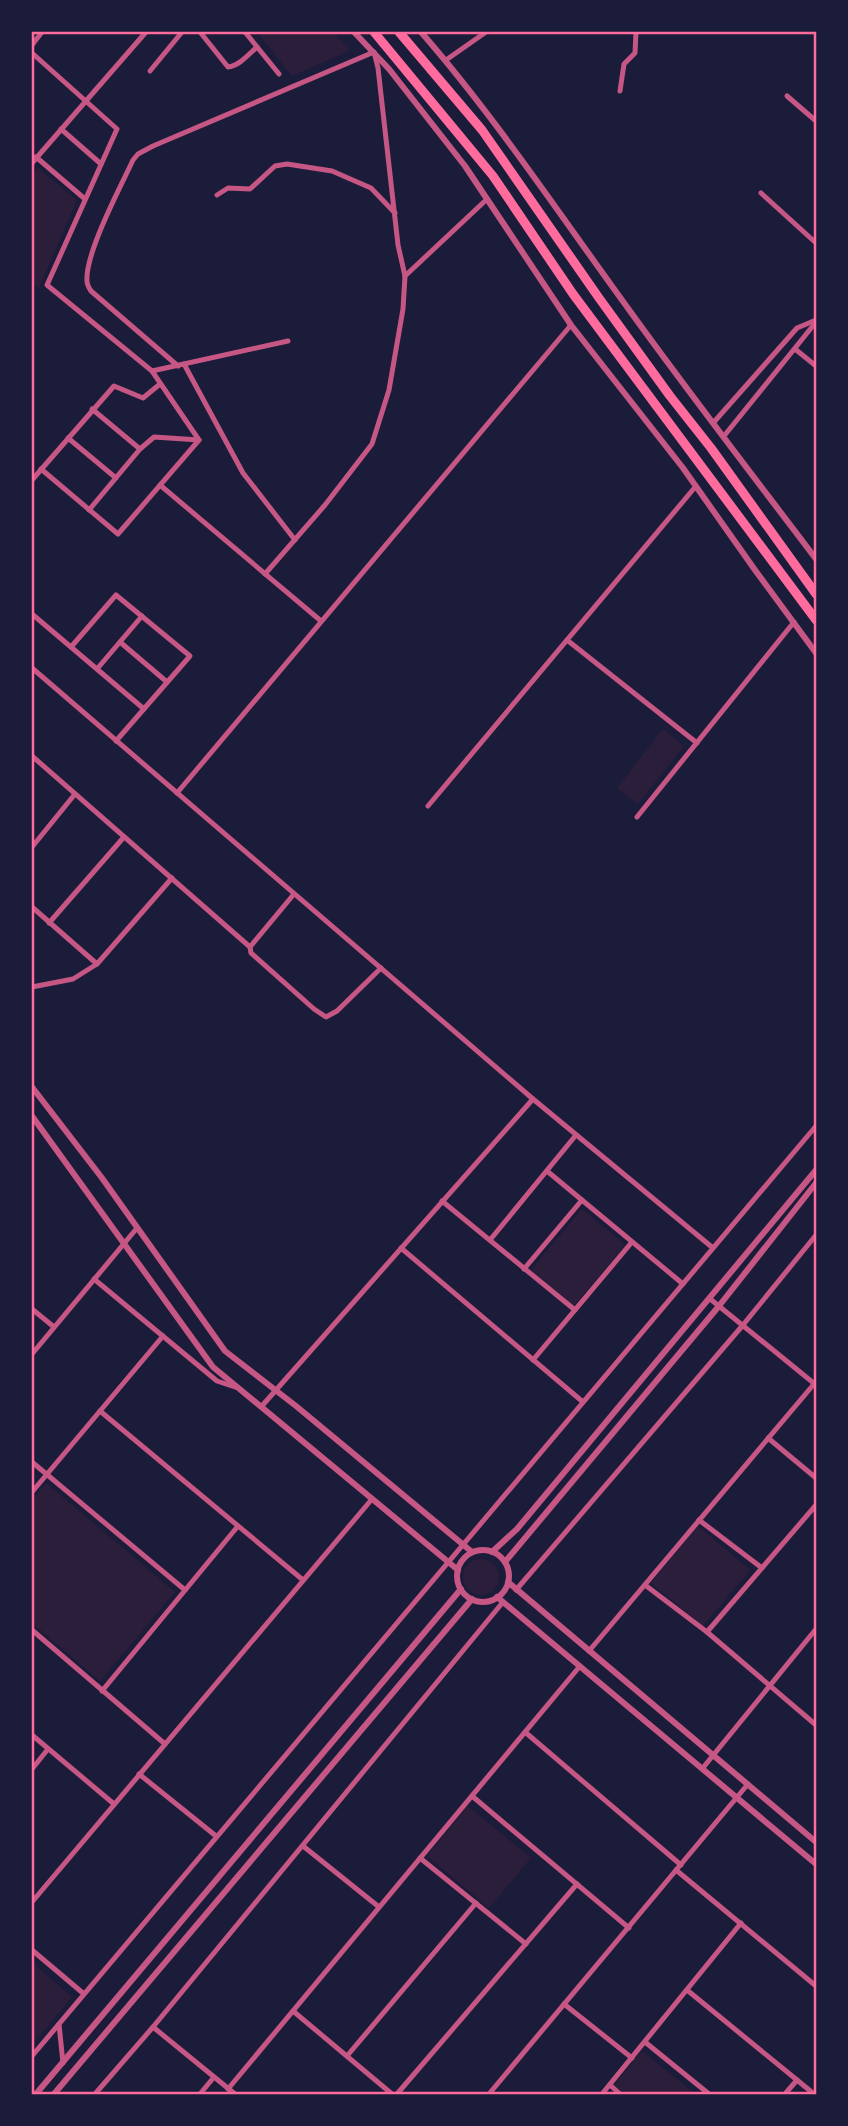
<svg xmlns="http://www.w3.org/2000/svg" width="848" height="2126" viewBox="0 0 848 2126" font-family="'Asap Condensed',sans-serif">
	<rect width="100%" height="100%" fill="#1b1b3a"/>
	<!-- green -->
	<g fill="#2a1e3b">
		<path d="M257,32H332L351,50L292,76Z"/>
		<path d="M38,168L77,200L39,288L32,283V176Z"/>
		<path d="M663,729L684,746L638,804L617,788Z"/>
		<path d="M582,1209L625,1245L574,1306L531,1270Z"/>
		<path d="M46,1483L175,1592L100,1681L32,1623V1500Z"/>
		<path d="M698,1526L750,1570L703,1626L651,1583Z"/>
		<circle cx="481" cy="1577" r="18"/>
		<path d="M468,1806L531,1858L489,1908L427,1856Z"/>
		<path d="M32,1963L72,1997L32,2045Z"/>
		<path d="M642,2051L695,2094H625L614,2085Z"/>
	</g>
	<g fill="none" stroke-linecap="round" stroke-linejoin="round">
		<!-- minor -->
		<g stroke="#c65784" stroke-width="5">
			<path d="M200,32L228,67C239,66 249,54 257,47"/>
			<path d="M245,32L279,74"/>
			<path d="M32,45L42,32"/>
			<path d="M32,53L117,129L47,285L152,371L199,440L118,534L41,469"/>
			<path d="M446,60L486,32"/>
			<path d="M150,71L182,32"/>
			<path d="M620,91L624,64L635,53L636,32"/>
			<path d="M787,96L816,121"/>
			<path d="M61,129L101,164"/>
			<path d="M36,157L85,199"/>
			<path d="M32,163L146,32"/>
			<path d="M761,193L816,243"/>
			<path d="M217,195L228,188L250,189L275,166L287,164L332,171L371,188L395,213"/>
			<path d="M405,276L486,200"/>
			<path d="M795,349L816,366"/>
			<path d="M184,364L243,473L295,540"/>
			<path d="M178,366L91,291C89,288 87,284 87,281C85,253 121,186 133,160L138,154L153,146L374,52L378,68L398,245L405,276L403,309L389,390L372,444L325,505L265,574"/>
			<path d="M152,371L288,341"/>
			<path d="M92,409L140,449"/>
			<path d="M714,422L797,328L816,320"/>
			<path d="M724,436L816,322"/>
			<path d="M68,438L116,478"/>
			<path d="M32,480L114,386L143,398L160,384"/>
			<path d="M160,485L321,621"/>
			<path d="M89,510L140,449L154,437L199,440"/>
			<path d="M32,614L144,709"/>
			<path d="M567,640L697,743"/>
			<path d="M120,642L167,682"/>
			<path d="M71,647L116,595L190,656L116,741"/>
			<path d="M32,668L533,1099L713,1248"/>
			<path d="M97,669L142,616"/>
			<path d="M32,756L250,947L251,953L314,1009L326,1017L337,1011L381,968"/>
			<path d="M177,793L571,325"/>
			<path d="M428,806L696,486"/>
			<path d="M637,817L794,622"/>
			<path d="M32,847L75,794"/>
			<path d="M32,907L97,964"/>
			<path d="M49,923L124,837"/>
			<path d="M250,947L294,894"/>
			<path d="M32,987L73,979L97,964L172,878"/>
			<path d="M547,1171L683,1284"/>
			<path d="M442,1201L575,1310"/>
			<path d="M490,1240L576,1135"/>
			<path d="M401,1248L583,1402"/>
			<path d="M524,1269L582,1200"/>
			<path d="M94,1279L217,1381L235,1387"/>
			<path d="M709,1298L816,1385"/>
			<path d="M32,1309L54,1327"/>
			<path d="M32,1354L137,1228"/>
			<path d="M533,1360L632,1242"/>
			<path d="M261,1407L533,1099"/>
			<path d="M100,1411L303,1580"/>
			<path d="M768,1438L816,1478"/>
			<path d="M32,1462L185,1590"/>
			<path d="M32,1492L163,1336"/>
			<path d="M699,1520L762,1568"/>
			<path d="M645,1585L707,1632L816,1725"/>
			<path d="M516,1590L743,1325L816,1235"/>
			<path d="M32,1630L165,1744"/>
			<path d="M707,1632L816,1505"/>
			<path d="M589,1651L814,1384"/>
			<path d="M102,1691L238,1526"/>
			<path d="M525,1732L681,1865"/>
			<path d="M32,1735L114,1804"/>
			<path d="M32,1769L48,1749"/>
			<path d="M702,1769L816,1629"/>
			<path d="M139,1774L216,1836"/>
			<path d="M472,1796L629,1928"/>
			<path d="M303,1846L379,1907"/>
			<path d="M420,1858L526,1944"/>
			<path d="M676,1870L816,1986"/>
			<path d="M32,1902L372,1499"/>
			<path d="M32,1950L84,1994"/>
			<path d="M687,1990L797,2080"/>
			<path d="M564,2004L632,2058"/>
			<path d="M293,2011L392,2094"/>
			<path d="M59,2024L63,2063"/>
			<path d="M645,2042L709,2094"/>
			<path d="M32,2056L816,1126"/>
			<path d="M347,2056L476,1903"/>
			<path d="M610,2085L620,2094"/>
			<path d="M228,2089L580,1666"/>
			<path d="M95,2094L153,2027"/>
			<path d="M200,2094L214,2077"/>
			<path d="M235,2094L153,2027L503,1602"/>
			<path d="M397,2094L577,1884"/>
			<path d="M489,2094L748,1784"/>
			<path d="M602,2094L741,1923"/>
			<path d="M785,2094L797,2080L814,2094"/>
		</g>
		<!-- tertiary -->
		<g stroke="#c65784" stroke-width="6">
			<path d="M354,32L389,69L465,166L571,325L683,468L755,570L816,653"/>
			<path d="M421,32C494,116 556,209 622,300C685,388 751,473 816,559"/>
			<path d="M32,1087L102,1178L225,1351L296,1406L472,1552"/>
			<path d="M32,1116L213,1367L458,1570"/>
			<circle cx="483" cy="1576" r="26"/>
			<path d="M492,1552L517,1529L816,1170"/>
			<path d="M505,1562L719,1306L816,1183"/>
			<path d="M508,1582L816,1842"/>
			<path d="M497,1597L816,1864"/>
			<path d="M36,2094L461,1589"/>
			<path d="M54,2094L472,1599"/>
		</g>
		<!-- trunk -->
		<g stroke="#ff6b9d" stroke-width="9">
			<path d="M374,32L493,176L573,294L816,620"/>
			<path d="M399,32L482,130L599,298L670,396L711,448L816,594"/>
		</g>
	</g>
	<!-- border -->
	<rect width="848" height="2126" fill="none" stroke="#1b1b3a" stroke-width="66"/>
	<rect x="33" y="33" width="782" height="2060" fill="none" stroke="#ff6b9d" stroke-width="2.5"/>
</svg>
